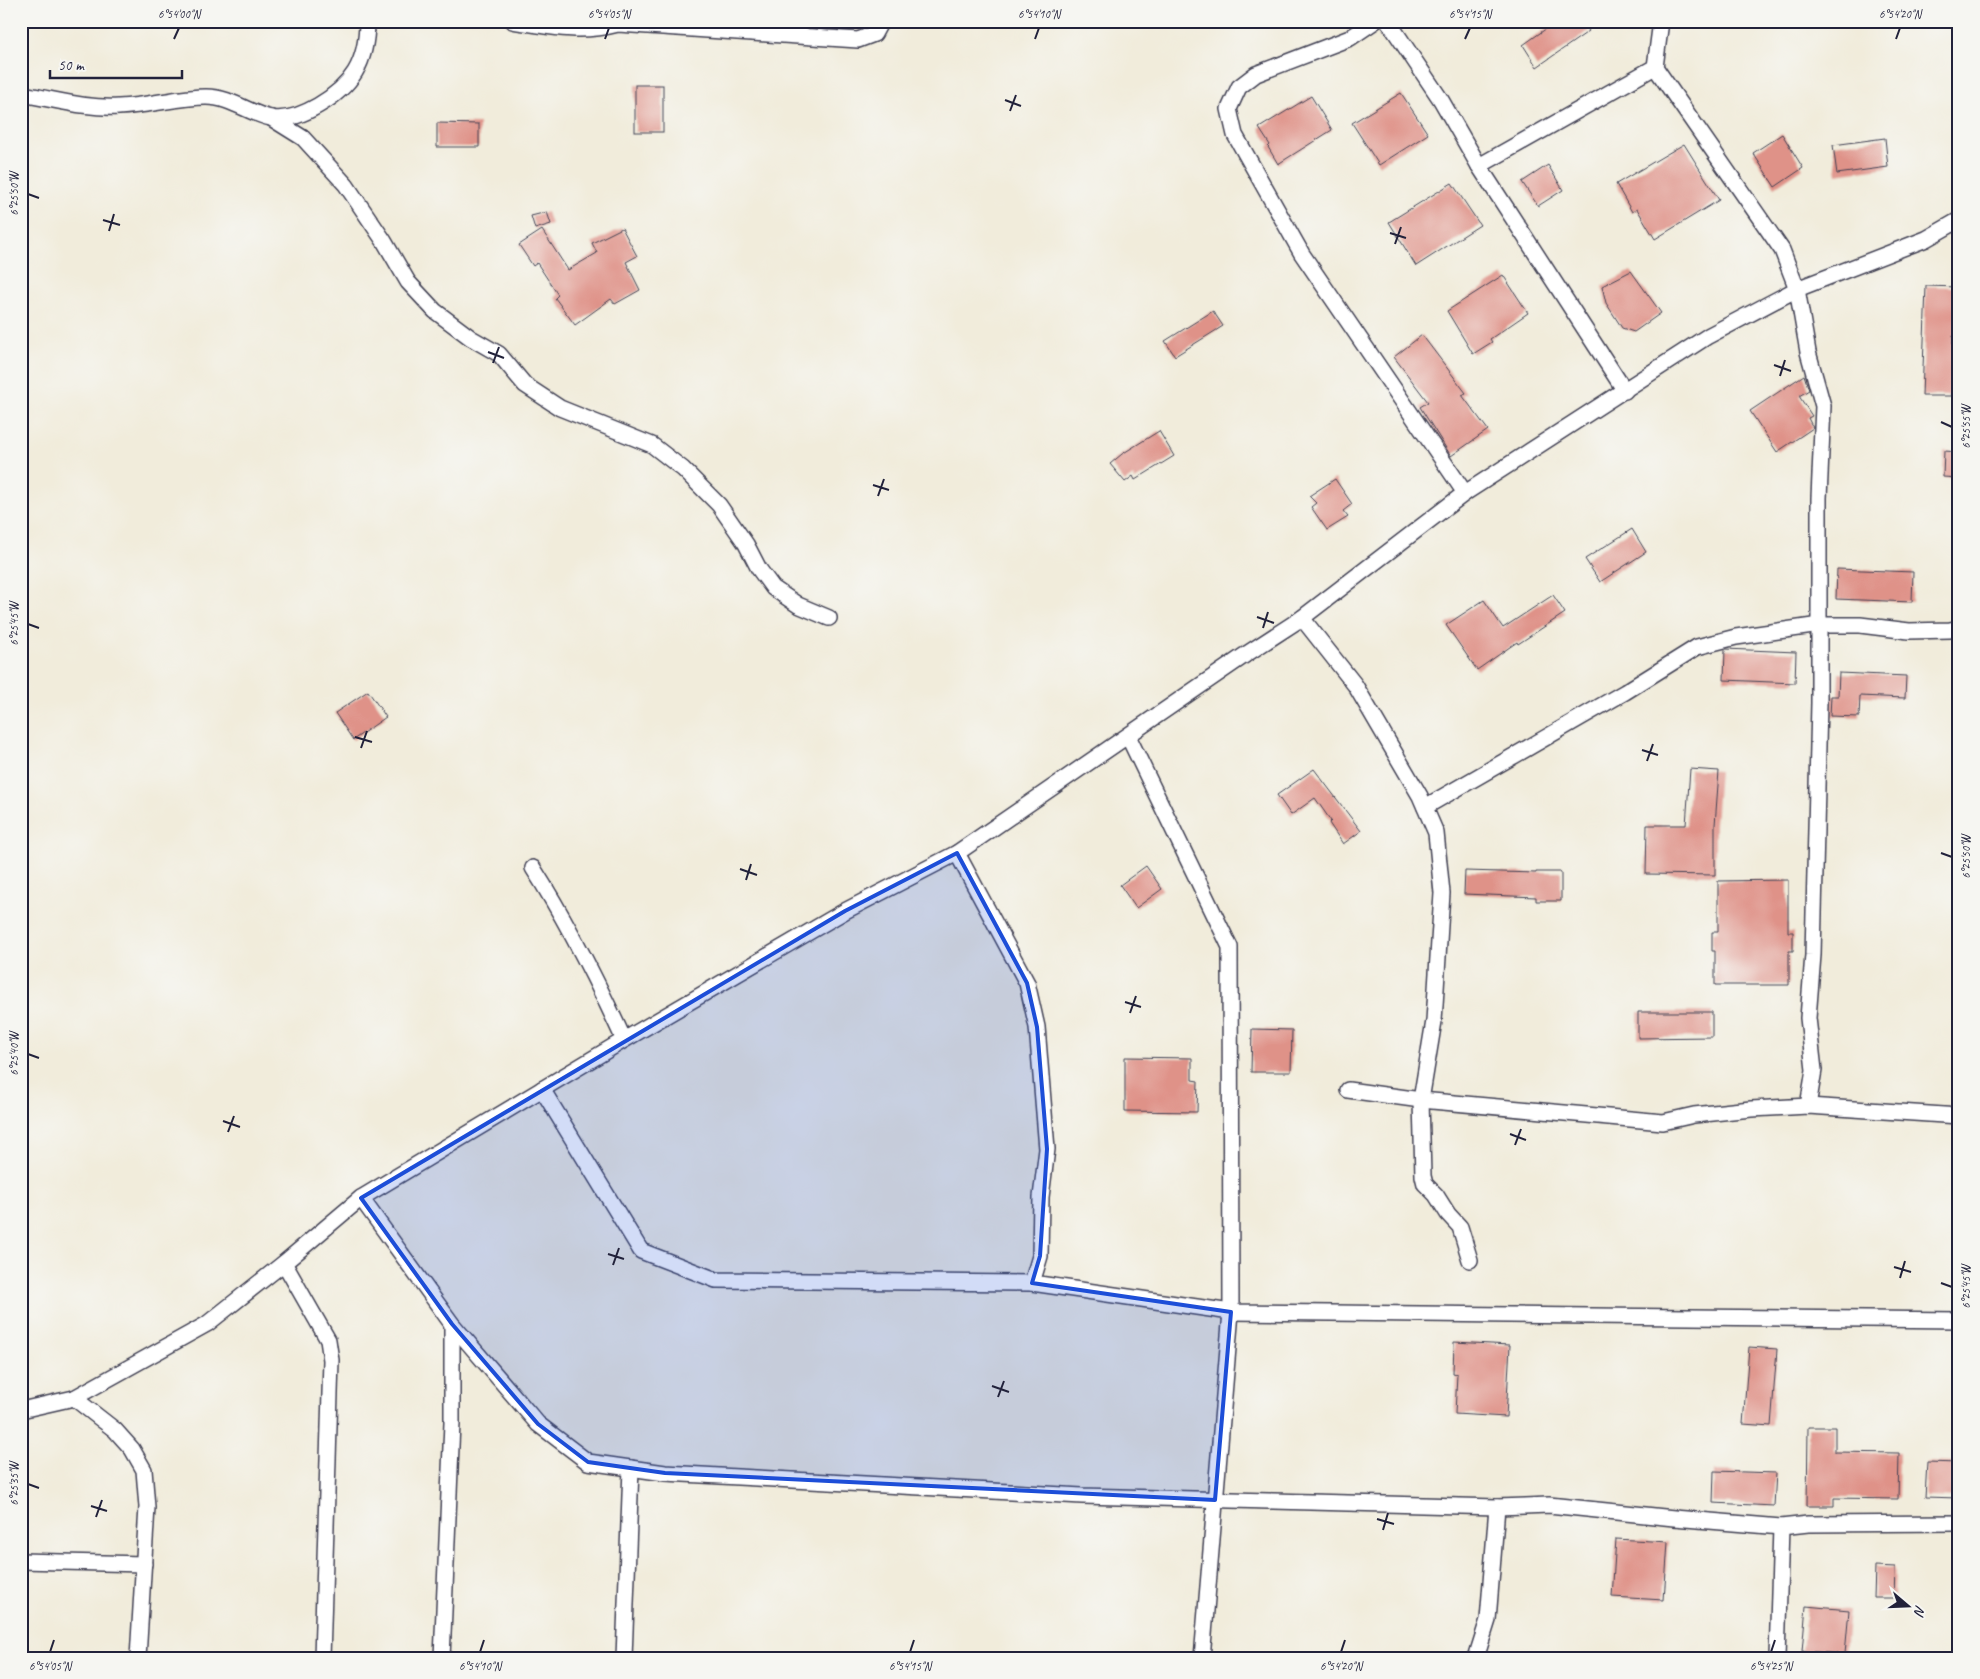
<svg xmlns="http://www.w3.org/2000/svg" width="1980" height="1679" viewBox="0 0 1980 1679" font-family="Caveat,sans-serif">
	<rect width="100%" height="100%" fill="#f6f6f2"/>
	<filter id="ink" filterUnits="userSpaceOnUse"><feTurbulence type="fractalNoise" baseFrequency=".02" numOctaves="2"/><feDisplacementMap in="SourceGraphic" scale="10" xChannelSelector="R" yChannelSelector="G"/><feConvolveMatrix kernelMatrix="1 2 1 2 8 2 1 2 1" color-interpolation-filters="sRGB"/></filter>
	<filter id="wash" filterUnits="userSpaceOnUse"><feTurbulence type="fractalNoise" baseFrequency=".0096" numOctaves="4" result="noise"/><feDisplacementMap in="SourceGraphic" scale="20" xChannelSelector="R" yChannelSelector="G"/><feGaussianBlur stdDeviation="1.12" result="paint"/><feColorMatrix in="noise" values="0 0 0 0 0 0 0 0 0 0 0 0 0 0 0 0 0 1.4 0 .05"/><feComposite in="paint" operator="in"/></filter>
	<g filter="url(#wash)">
		<rect width="100%" height="100%" fill="#f1ecdb"/>
		<g id="blocks">
			<!-- building -->
			<g fill="#df9288">
				<path d="M1557,21H1582L1589,31L1537,67L1523,45Z"/>
				<rect x="635" y="85" width="28" height="47"/>
				<path d="M1401,93L1428,134L1379,165L1352,123Z"/>
				<path d="M1311,96L1332,130L1278,164L1268,147L1270,145L1259,128Z"/>
				<path d="M437,123L479,124V147H437Z"/>
				<path d="M1782,134L1803,168L1775,187L1753,153Z"/>
				<path d="M1885,138L1888,167L1837,174L1833,145Z"/>
				<path d="M1684,144L1719,200L1655,239L1637,209L1632,212L1616,184Z"/>
				<path d="M1548,165L1563,190L1538,206L1522,182Z"/>
				<path d="M1452,183L1480,225L1416,266L1389,222Z"/>
				<path d="M547,212L551,224L535,229L531,216Z"/>
				<path d="M622,228L637,256L626,262L640,290L615,304L611,299L575,325L555,298L558,295L537,263L533,266L519,245L542,230L568,270L597,253L592,243Z"/>
				<path d="M1631,271L1661,313L1634,332L1622,328L1606,303L1602,286Z"/>
				<path d="M1503,275L1528,313L1490,339L1492,342L1473,354L1447,311Z"/>
				<path d="M1926,286L1958,287L1956,336H1953L1952,396H1922Z"/>
				<path d="M1213,311L1223,326L1175,356L1165,341Z"/>
				<path d="M1422,335L1466,393L1462,395L1488,430L1451,456L1420,407L1428,402L1394,357Z"/>
				<path d="M1804,375L1809,390L1799,396L1812,416L1808,418L1813,428L1777,452L1750,411Z"/>
				<path d="M1159,431L1174,456L1135,480L1133,476L1125,482L1110,464L1122,454Z"/>
				<path d="M1944,451L1959,452V478L1943,477Z"/>
				<path d="M1335,479L1352,504L1343,511L1348,517L1327,530L1311,507L1316,503L1309,496Z"/>
				<path d="M1632,529L1646,552L1600,582L1585,559Z"/>
				<path d="M1837,569L1913,572L1912,602L1836,599Z"/>
				<path d="M1553,595L1565,613L1518,644L1517,642L1477,670L1446,625L1484,600L1503,628Z"/>
				<path d="M1725,649L1796,652L1795,683L1724,680Z"/>
				<path d="M1839,673L1906,676L1905,698L1860,696L1859,717L1830,716L1831,696H1838Z"/>
				<path d="M368,691L386,717L353,740L335,713Z"/>
				<path d="M1314,769L1361,831L1343,844L1329,823L1331,821L1315,798L1291,815L1277,795Z"/>
				<path d="M1690,769L1719,771L1715,825V875L1646,874L1647,825H1686Z"/>
				<path d="M1146,866L1162,889L1136,908L1120,885Z"/>
				<path d="M1465,871L1536,873V872H1561V901H1536V897L1464,894Z"/>
				<path d="M1788,880V932H1793V951H1789V985H1715V951H1712V932H1718V881Z"/>
				<path d="M1638,1012H1712V1037L1638,1038Z"/>
				<path d="M1252,1029L1292,1030L1291,1072H1251Z"/>
				<path d="M1125,1057L1192,1058V1080L1198,1081L1197,1112L1125,1111Z"/>
				<path d="M1454,1342L1510,1345L1506,1417L1455,1414L1457,1374L1453,1373Z"/>
				<path d="M1749,1347L1777,1349L1771,1426L1743,1424Z"/>
				<path d="M1808,1427H1835V1452L1899,1453L1898,1499L1834,1498V1506H1807Z"/>
				<path d="M1927,1462L1959,1463L1958,1498L1925,1497Z"/>
				<path d="M1714,1471L1776,1473L1774,1506L1713,1503Z"/>
				<path d="M1616,1539L1668,1542L1664,1600L1612,1597Z"/>
				<path d="M1875,1566L1895,1567L1894,1598H1874Z"/>
				<path d="M1806,1606L1849,1610L1845,1654L1802,1651Z"/>
			</g>
		</g>
	</g>
	<g filter="url(#ink)">
		<use href="#blocks" fill-opacity="0" stroke="#414053" stroke-width="1"/>
		<g fill="none" stroke-linecap="round" stroke-linejoin="round">
			<!-- street casing -->
			<g stroke="#414053" stroke-width="18">
				<g id="street">
					<path d="M513,21C551,27 580,34 618,24L858,40L874,34L881,21"/>
					<path d="M1375,21L1350,38L1256,74L1239,87L1229,109L1235,135L1302,254L1465,493"/>
					<path d="M1388,21L1441,100L1479,166L1625,391"/>
					<path d="M1655,67L1782,250L1797,289L1808,352L1823,406L1819,498V703L1813,955L1808,1018L1814,1070L1808,1106"/>
					<path d="M21,94C54,99 86,109 119,107C149,106 177,97 206,97C231,97 250,114 271,118C299,123 341,95 355,72C364,57 367,38 367,21"/>
					<path d="M271,118L303,138L346,185L384,241L408,282L435,311L471,338L499,354L525,385L560,408L652,445L683,469L719,505L746,544L759,569L773,588L798,605L829,618"/>
					<path d="M1479,166L1655,67L1661,21"/>
					<path d="M1302,618L1355,685L1420,796L1436,833L1442,893L1434,1021L1421,1100L1423,1176L1425,1184L1436,1195L1448,1214L1460,1227L1470,1260"/>
					<path d="M1128,736L1230,947L1231,1312L1202,1658"/>
					<path d="M1425,807L1625,692L1697,647L1736,637L1820,625H1860L1909,631L1950,630L1959,628"/>
					<path d="M957,853L1027,983L1037,1027L1047,1149L1041,1197L1040,1256L1032,1283"/>
					<path d="M533,868C568,923 597,981 624,1040"/>
					<path d="M542,1089L641,1251L716,1280L1032,1283L1231,1312L1959,1320"/>
					<path d="M1348,1090L1421,1100L1663,1122L1694,1115L1751,1109L1808,1106L1959,1116"/>
					<path d="M361,1198L452,1324L538,1424L588,1462L665,1473L1082,1496L1497,1507L1549,1505L1674,1518L1781,1527L1808,1524L1959,1523"/>
					<path d="M284,1263L328,1340L331,1360L322,1658"/>
					<path d="M74,1398L115,1430L132,1449L144,1470L147,1507L138,1658"/>
					<path d="M21,1410L74,1398L207,1324L284,1263L361,1198L624,1040L845,911L957,853L1245,655L1302,618L1465,493L1708,336L1797,289L1926,239L1959,220"/>
					<path d="M21,1561L144,1564"/>
					<path d="M442,1658L452,1423V1324"/>
					<path d="M624,1658L631,1468"/>
					<path d="M1476,1658L1488,1620L1497,1507"/>
					<path d="M1777,1658L1781,1527"/>
				</g>
			</g>
			<!-- street -->
			<use href="#street" stroke="#fff" stroke-width="15"/>
		</g>
	</g>
	<!-- marked area -->
	<path fill="#1d4ed8" fill-opacity="0.2" stroke="#1d4ed8" stroke-width="4" stroke-linejoin="round" d="M957,853L1027,983L1037,1027L1047,1149L1040,1256L1032,1283L1231,1312L1215,1500L665,1473L588,1462L538,1424L452,1324L361,1198L845,911Z"/>
	<!-- ticks -->
	<path fill="none" stroke="#22223b" stroke-width="2" d="M174,39L179,28M605,39L609,28M1035,39L1039,28M1465,39L1470,28M1896,39L1900,28M1005,100L1021,106M1010,111L1016,95M28,194L39,198M103,220L120,225M109,231L114,214M1390,233L1406,238M1395,244L1401,227M488,352L504,358M493,363L499,347M1774,365L1791,371M1780,376L1785,360M1941,422L1952,427M873,485L889,490M878,496L884,479M1257,617L1274,623M28,624L39,628M1263,628L1268,612M355,737L372,742M361,748L367,731M1642,750L1658,755M1647,761L1653,744M1941,853L1952,857M740,869L757,875M746,880L751,864M1125,1002L1141,1007M1130,1013L1136,996M28,1054L39,1058M223,1121L240,1127M228,1132L234,1116M1510,1134L1526,1140M1515,1145L1521,1129M608,1254L624,1259M613,1265L619,1248M1894,1267L1911,1272M1900,1278L1905,1261M1941,1283L1952,1287M992,1386L1009,1392M998,1397L1004,1381M28,1484L39,1488M91,1506L107,1511M96,1517L102,1500M1377,1519L1394,1524M1383,1530L1388,1513M50,1652L54,1640M480,1652L484,1640M910,1652L914,1640M1341,1652L1345,1640M1771,1652L1775,1640"/>
	<!-- margin -->
	<rect width="1980" height="1679" fill="none" stroke="#f6f6f2" stroke-width="55"/>
	<!-- north arrow -->
	<g transform="translate(1908 1606) rotate(109)" stroke="#f6f6f2" stroke-width="4" paint-order="stroke">
	<path d="M0-4L9 19L0 12L-9 19Z" fill="#22223b"/>
	<text y="-8" font-size="14" font-weight="bold" text-anchor="middle" fill="#22223b">N</text>
	</g>
	<!-- scale -->
	<path d="M50 70v8h132v-8" fill="none" stroke="#22223b" stroke-width="2.5"/>
	<text x="58" y="70" font-size="15" fill="#22223b" stroke="#f6f6f2" stroke-width="4" paint-order="stroke">50 m</text>
	<rect x="28" y="28" width="1924" height="1624" fill="none" stroke="#22223b" stroke-width="2"/>
	<g font-size="12" text-anchor="middle" fill="#22223b">
		<text x="179" y="18">6°54'00"N</text>
		<text x="609" y="18">6°54'05"N</text>
		<text x="1039" y="18">6°54'10"N</text>
		<text x="1470" y="18">6°54'15"N</text>
		<text x="1900" y="18">6°54'20"N</text>
		<text transform="translate(14 194) rotate(-90)" y="4">6°25'50"W</text>
		<text transform="translate(1966 427) rotate(-90)" y="4">6°25'55"W</text>
		<text transform="translate(14 624) rotate(-90)" y="4">6°25'45"W</text>
		<text transform="translate(1966 857) rotate(-90)" y="4">6°25'50"W</text>
		<text transform="translate(14 1054) rotate(-90)" y="4">6°25'40"W</text>
		<text transform="translate(1966 1287) rotate(-90)" y="4">6°25'45"W</text>
		<text transform="translate(14 1484) rotate(-90)" y="4">6°25'35"W</text>
		<text x="50" y="1670">6°54'05"N</text>
		<text x="480" y="1670">6°54'10"N</text>
		<text x="910" y="1670">6°54'15"N</text>
		<text x="1341" y="1670">6°54'20"N</text>
		<text x="1771" y="1670">6°54'25"N</text>
	</g>
</svg>
